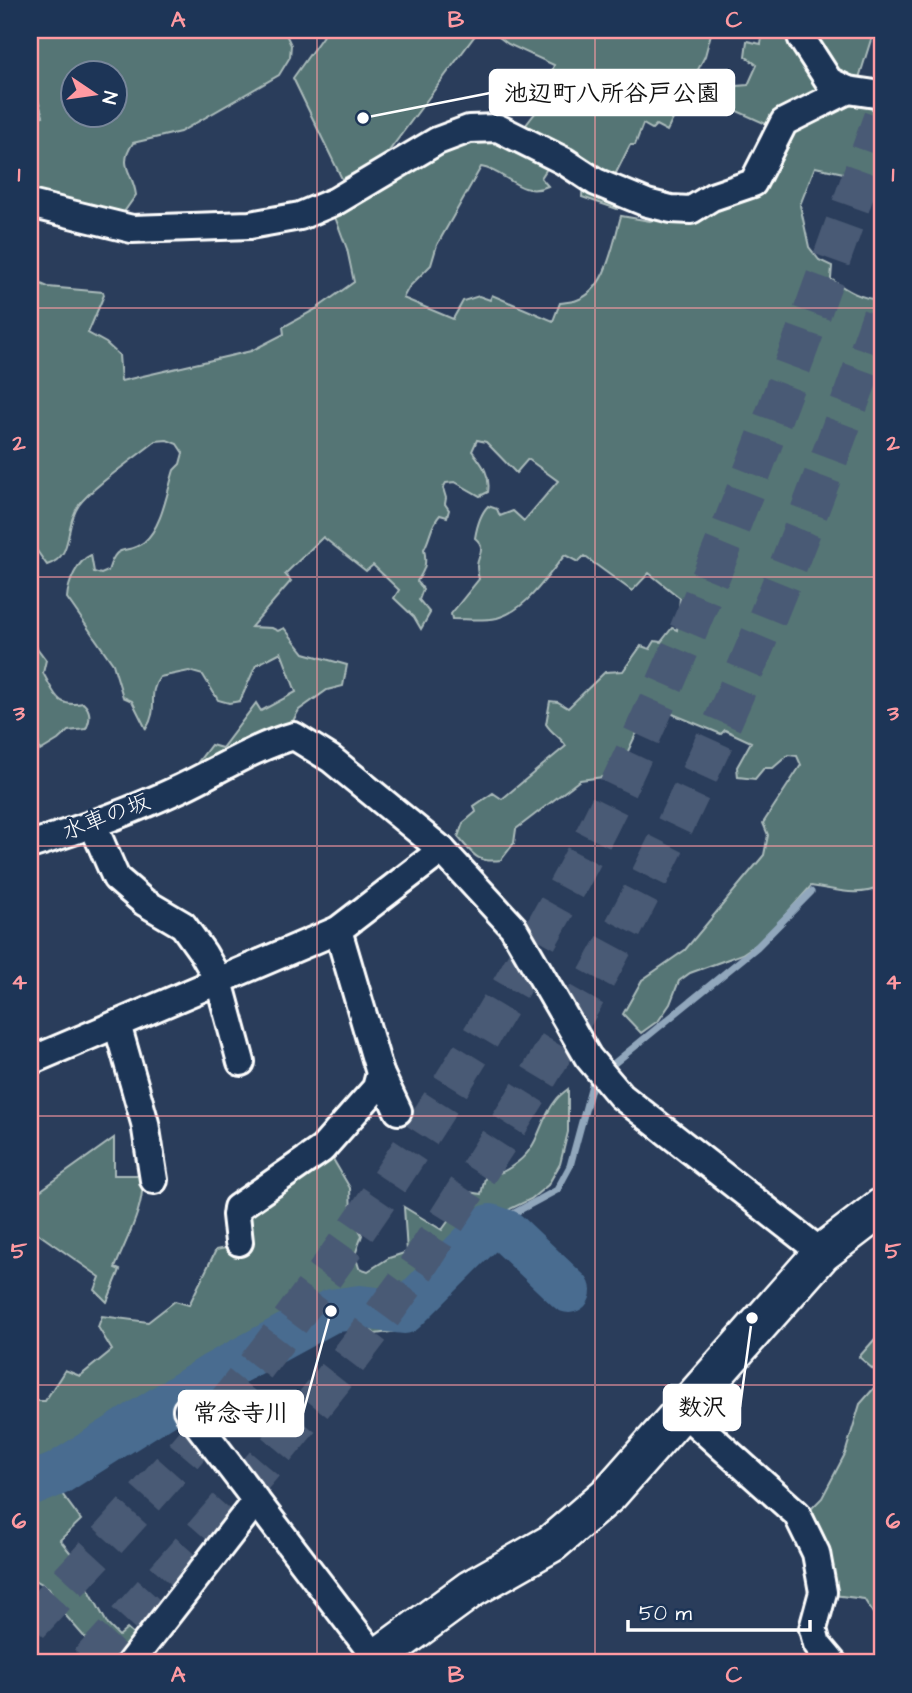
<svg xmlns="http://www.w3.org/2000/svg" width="912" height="1693" viewBox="0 0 912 1693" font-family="'Architects Daughter','Klee One',sans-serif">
	<rect width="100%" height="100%" fill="#2a3d5b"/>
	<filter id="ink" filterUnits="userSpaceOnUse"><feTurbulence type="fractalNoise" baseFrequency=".0143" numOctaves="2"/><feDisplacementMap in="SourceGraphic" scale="14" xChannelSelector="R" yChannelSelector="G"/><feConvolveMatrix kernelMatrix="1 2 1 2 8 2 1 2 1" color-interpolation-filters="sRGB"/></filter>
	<g filter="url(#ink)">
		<!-- green -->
		<g fill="#557574" stroke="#aababa" stroke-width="2" fill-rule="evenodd">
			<path d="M30,30H284L291,45L290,57L279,75L180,132L133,143C117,167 133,171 136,195L124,212L113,213L30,190V119L43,116L32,81H30ZM74,74H116V116H74Z"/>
			<path d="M327,30H479L383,159L342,179L293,78Z"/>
			<path d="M712,30L705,56L667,131L656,125L652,129L643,124L635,145H630L615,175L635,188L618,203L617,209L582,197L583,181L522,130L542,104L554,65L508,44L491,31Z"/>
			<path d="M763,30H874L859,78L844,80L882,102V192L853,175L815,167L800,205L809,247L819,260L832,266L831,279C848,291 861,299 882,300V886C859,898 837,890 811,886L763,940L742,954L690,973L679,981L670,1004L659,1020L641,1033L623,1014L642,980L685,950L764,855L768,835L763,823L801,765L797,756L788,755L773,768H764L755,779L738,777L737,767L751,742L725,730L721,734L663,710L653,726L636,734L622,764L611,776L580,780L516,829L514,843L501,860C476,863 473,854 458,837L463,823L476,812L474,806L493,793L502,799L566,746C560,736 552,734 546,724L550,701L558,702L568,708L605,672L623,671L641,646L650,649L655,641L661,642L672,628L677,630L680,598L649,573L632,591L584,556L578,562L565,555C546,577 527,610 497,618C483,621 466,619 452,619L451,614L479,579C478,575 477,571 477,566C478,554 487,548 475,538C477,526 480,514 488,506L497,509L500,516L513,511L524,521L558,481L528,459L516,473L486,442L477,440L472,451C482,464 491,475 488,492L480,496L455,482L446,483L443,488L446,498L445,504L449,510L447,517L440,515C430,526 431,537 424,549C427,563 425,570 417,581L423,589L419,600L430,613L421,629L414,617L394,598L399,590L373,565L366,571L323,537L285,574L291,581L251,627L272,628L278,631L284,628L304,653L347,665L343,686L327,690L299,710L288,730L188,775L211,745L222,748L256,703L261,711L296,692L281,652L256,665L240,701L229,703L218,700L203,675L189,671L160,677C146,695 160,707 146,729L132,701L123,697L113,664L67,598C68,583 77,561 91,555L94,572L101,574L108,571C118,539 125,557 144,542C162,527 167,492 174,470L180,464L183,453L177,444L167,440L156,441C136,457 92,487 79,505C63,528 75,556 47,565L30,541V267L35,269L41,284L48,287L103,292L104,295L88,333L106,343L119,355L121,381L251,351L284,334L283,327L316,309L354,282L347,249L332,209L439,146L490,133L548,167L541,178L548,186C520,199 507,171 481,167L437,245L431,265L409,287L403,298L453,319L463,301L479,296L490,300L492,295L553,321L560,303C566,302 572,302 577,300C607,290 613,243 621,216L650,221L754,184L782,131L728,107L736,86L748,85L757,65L745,56L747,41L761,44Z"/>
			<path d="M30,643L34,644L46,660L43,673C55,693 56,708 83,703C91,710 91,719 86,729L68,731L58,740L40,751L32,715H30Z"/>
			<path d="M568,1089V1132L560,1164L548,1185L531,1199L479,1224L465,1234L428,1281L397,1302L342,1301L322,1306L303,1317L302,1322L163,1402L172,1414L57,1487L81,1520L60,1540L90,1577L88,1588L108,1625L119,1636L127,1629L137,1638L118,1663H107L59,1608L49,1588L30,1577V1401H45L65,1370L80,1376L112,1350L98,1327L102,1316L148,1322L175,1301L189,1305L216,1250L250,1243L244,1210L330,1154L350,1188L351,1215L362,1235L355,1255L359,1268L368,1271L389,1258L407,1252L404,1207L442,1230L469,1192L481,1194L486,1174C497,1175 502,1173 511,1167C542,1147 536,1125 556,1100C559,1096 564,1092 568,1089Z"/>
			<path d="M114,1138V1175H142C146,1206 126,1239 115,1268L120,1270L107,1302L95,1290L100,1277L30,1228V1198Z"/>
			<path d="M444,1294L398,1331L375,1334L355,1315L404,1318Z"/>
			<path d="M882,1331V1377L859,1357Z"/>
			<path d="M882,1379V1610L873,1613L864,1599L826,1594L803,1517L822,1498L845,1454L860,1404Z"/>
		</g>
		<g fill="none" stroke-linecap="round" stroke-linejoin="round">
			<!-- stream -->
			<g stroke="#91a7bc" stroke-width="7">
				<path d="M606,1070L757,947L811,892"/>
				<path d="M490,1226L557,1190L570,1166L593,1081L597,1078"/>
			</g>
			<!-- river -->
			<path stroke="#486c90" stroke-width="44" d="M30,1485L57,1474L213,1375L331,1311L360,1307L404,1312L490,1226L507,1232L569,1291"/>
			<!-- highway-tunnel -->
			<g stroke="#4a5a74" stroke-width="38" stroke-dasharray="38 19" stroke-linecap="butt">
				<path d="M30,1624C100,1549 169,1474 234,1394C333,1271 421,1139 501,1003C543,933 583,861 618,787C721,571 802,343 882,118"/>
				<path d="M88,1663C202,1539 315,1411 413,1273C432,1245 450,1215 469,1186C517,1113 563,1039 605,962C718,756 804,534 882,313"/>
			</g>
			<!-- street casing -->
			<g stroke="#fff" stroke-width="32">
				<g id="street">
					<path d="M799,30L802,39L829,81L848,90L882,95"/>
					<path d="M30,204L132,229L250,225L300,216L336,201L437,141L469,129L498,128L564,161L596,182L647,203L671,209L691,210L712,197L753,183L784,122L848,90"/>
					<path d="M93,825L116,878L144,902L183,925L203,953L219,981L241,1062"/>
					<path d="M30,845C82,829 132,811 181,788C219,770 254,747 294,736L331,759L442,850L513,927L588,1057L621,1096L822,1253"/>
					<path d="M117,1024L145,1123L154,1180"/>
					<path d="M30,1061L338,930L442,850"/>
					<path d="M380,1073L398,1111"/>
					<path d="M239,1242L236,1215L237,1208L322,1149L376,1088L380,1073L338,930"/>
					<path d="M187,1410L376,1658"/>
					<path d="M683,1412L797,1514L816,1553L823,1592L813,1629L817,1644L833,1663"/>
					<path d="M130,1663L255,1502"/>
				</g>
			</g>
			<!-- secondary casing -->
			<g stroke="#fff" stroke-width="42">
				<path id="secondary" d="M370,1663L471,1589L552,1543L609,1494L822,1253L882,1207"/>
			</g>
			<!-- street -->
			<use href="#street" stroke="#1d3557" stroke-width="26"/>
			<!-- secondary -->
			<use href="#secondary" stroke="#1d3557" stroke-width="37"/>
		</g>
	</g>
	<!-- grid -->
	<path fill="none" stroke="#ff9aa2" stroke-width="2" stroke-opacity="0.55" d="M317,30V1663M595,30V1663M30,308H882M30,577H882M30,846H882M30,1116H882M30,1385H882"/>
	<g text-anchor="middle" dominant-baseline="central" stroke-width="5" stroke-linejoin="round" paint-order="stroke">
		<!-- street labels -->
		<g font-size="23" fill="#fff" stroke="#1d3557">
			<text transform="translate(106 817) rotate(-21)">水車の坂</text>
		</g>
	</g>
	<!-- callouts -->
	<path fill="none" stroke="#fff" stroke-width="2.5" d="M363 118L490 93M752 1318L740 1407M331 1311L303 1413"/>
	<g fill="#fff" stroke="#1d3557" stroke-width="2.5">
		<circle cx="363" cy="118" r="7"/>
		<circle cx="752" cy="1318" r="7"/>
		<circle cx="331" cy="1311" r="7"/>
	</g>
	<g fill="#fff" stroke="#fff" stroke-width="2.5">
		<rect x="490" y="70" width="244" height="45" rx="7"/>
		<rect x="664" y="1385" width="76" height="45" rx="7"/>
		<rect x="179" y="1391" width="124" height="45" rx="7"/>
	</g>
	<g font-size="24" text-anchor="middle" font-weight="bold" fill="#111">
		<text x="612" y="101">池辺町八所谷戸公園</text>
		<text x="702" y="1415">数沢</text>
		<text x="241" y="1421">常念寺川</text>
	</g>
	<!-- margin -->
	<rect width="912" height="1693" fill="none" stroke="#1d3557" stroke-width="77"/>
	<!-- north arrow -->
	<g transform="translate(94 94) rotate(103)"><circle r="33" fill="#1d3557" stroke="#77869a" stroke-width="2"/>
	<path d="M0-5L12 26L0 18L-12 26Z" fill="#ff9aa2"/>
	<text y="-10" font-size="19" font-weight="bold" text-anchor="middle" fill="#ffffff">N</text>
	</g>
	<!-- scale -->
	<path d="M628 1620v10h182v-10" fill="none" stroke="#ffffff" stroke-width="3.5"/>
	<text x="639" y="1620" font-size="21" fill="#ffffff" stroke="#1d3557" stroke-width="5" paint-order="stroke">50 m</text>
	<rect x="38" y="38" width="836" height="1616" fill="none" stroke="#ff9aa2" stroke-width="2.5"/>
	<g font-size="23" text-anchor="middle" font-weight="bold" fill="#ff9aa2">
		<text x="178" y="27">A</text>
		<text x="456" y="27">B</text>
		<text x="734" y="27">C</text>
		<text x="19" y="181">1</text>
		<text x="893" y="181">1</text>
		<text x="19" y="450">2</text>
		<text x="893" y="450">2</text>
		<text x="19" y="720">3</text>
		<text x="893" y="720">3</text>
		<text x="19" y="989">4</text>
		<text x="893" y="989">4</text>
		<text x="19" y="1258">5</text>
		<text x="893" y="1258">5</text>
		<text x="19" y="1528">6</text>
		<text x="893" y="1528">6</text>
		<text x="178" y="1682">A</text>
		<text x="456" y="1682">B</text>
		<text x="734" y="1682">C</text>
	</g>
</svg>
